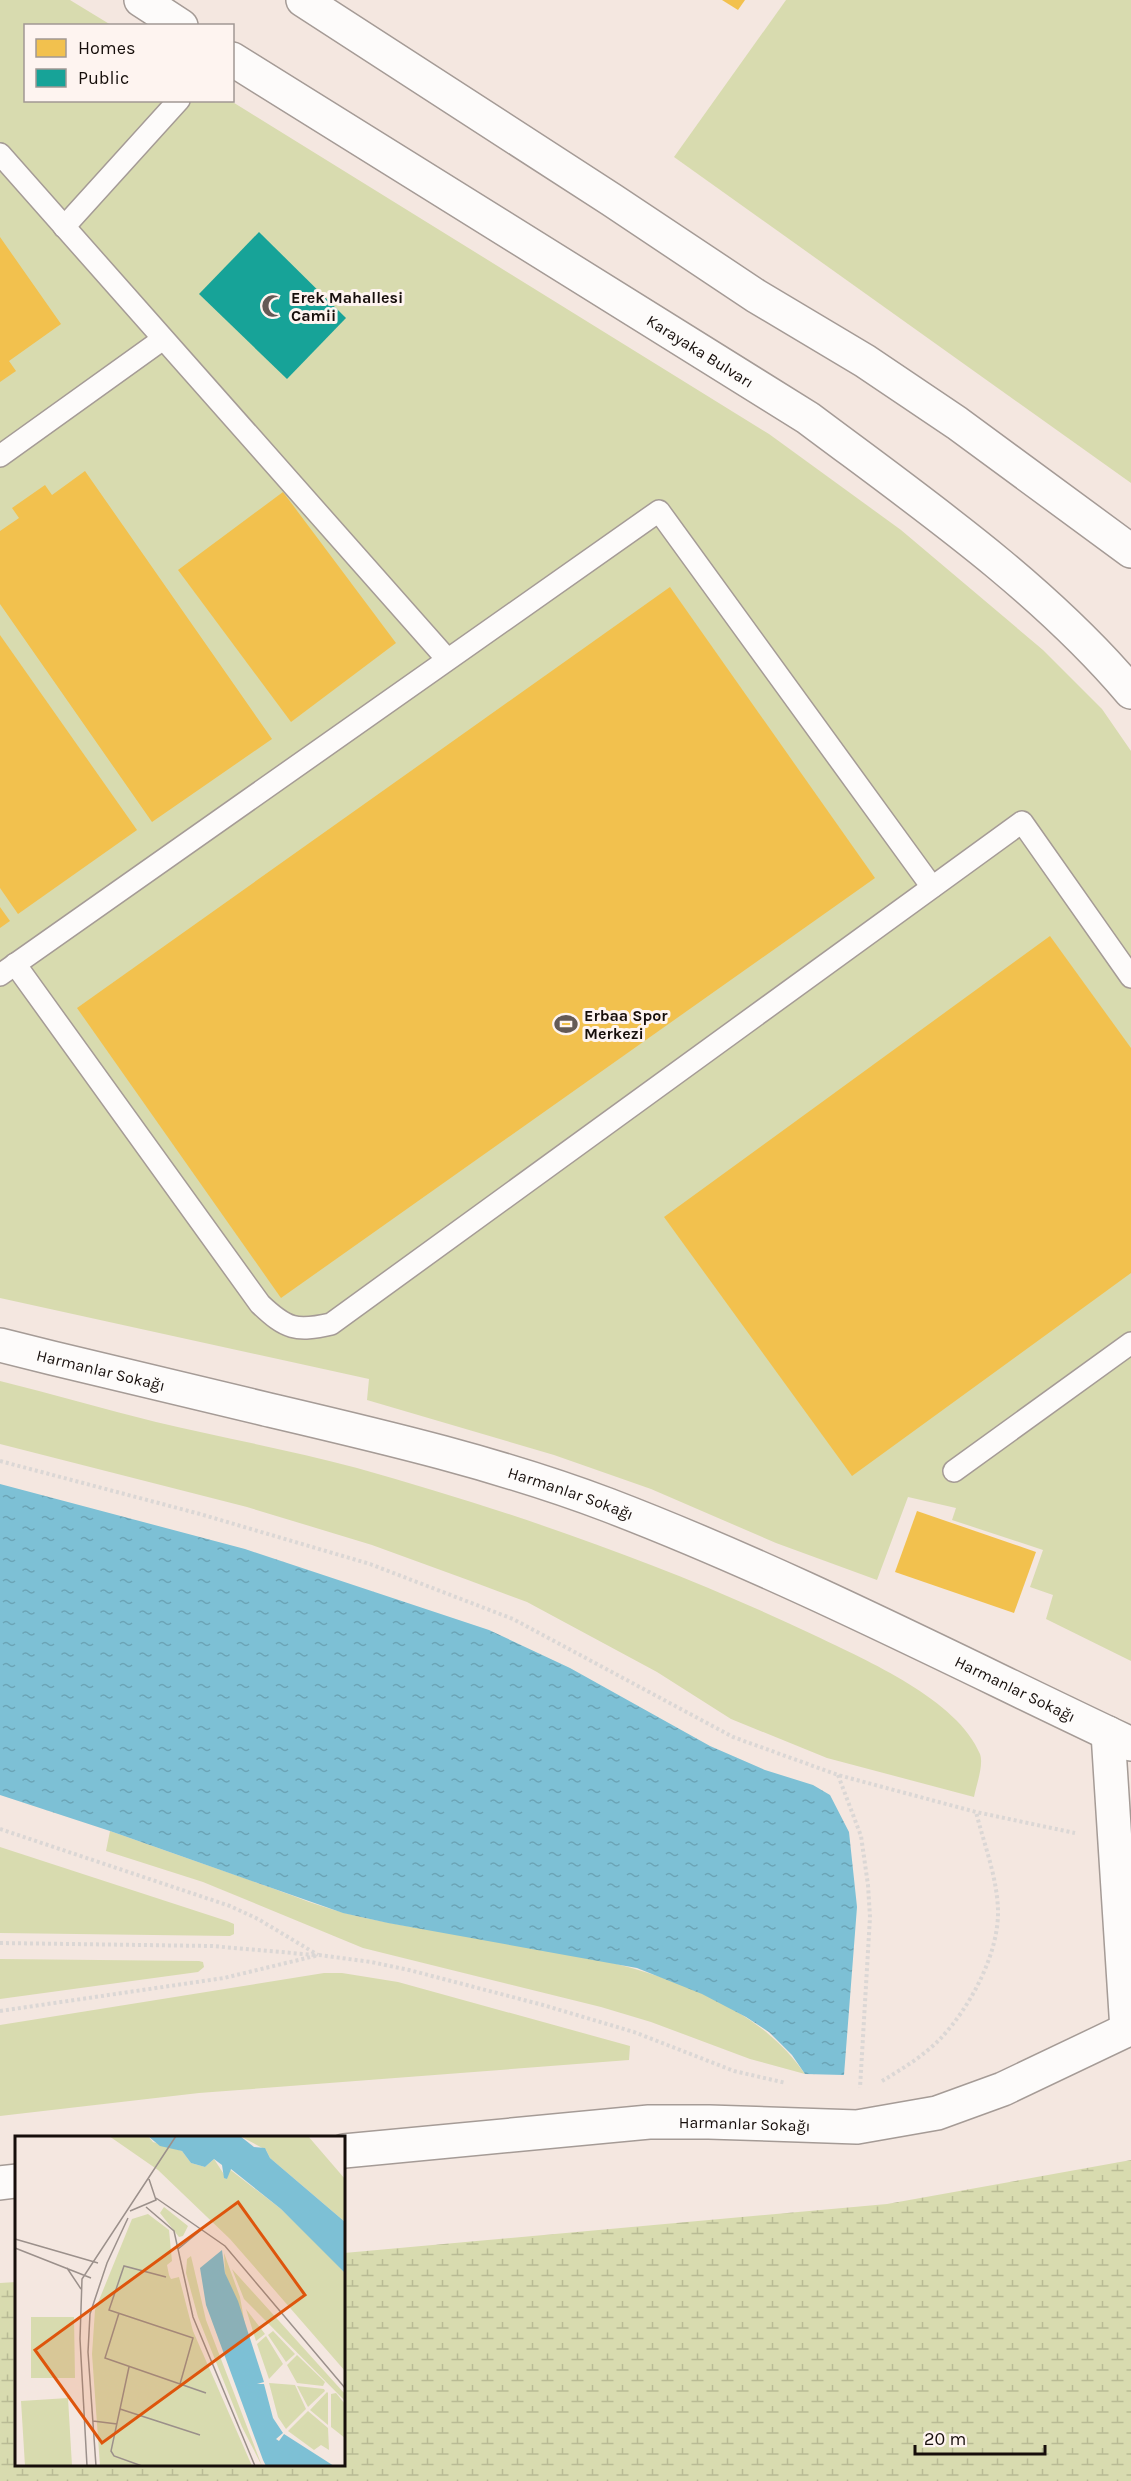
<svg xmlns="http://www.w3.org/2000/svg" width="1131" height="2481" viewBox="0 0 1131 2481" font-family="Karla,sans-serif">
	<defs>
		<pattern id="wetland-marsh" width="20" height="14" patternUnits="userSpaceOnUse" patternTransform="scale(1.5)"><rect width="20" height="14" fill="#d8dbaf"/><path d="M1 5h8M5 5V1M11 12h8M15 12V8" fill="none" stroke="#b9bb95"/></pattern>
		<pattern id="water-ripples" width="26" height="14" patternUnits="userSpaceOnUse" patternTransform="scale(1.5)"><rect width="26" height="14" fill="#7dc0d5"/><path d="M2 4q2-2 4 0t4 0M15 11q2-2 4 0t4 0" fill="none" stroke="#6ba4b6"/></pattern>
	</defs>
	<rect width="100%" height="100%" fill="#f4e7e0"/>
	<!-- grass -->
	<g fill="#d8dbaf">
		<path d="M0,0H70L111,25L26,26V100L231,101L769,434L901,530L1043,650L1102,709L1131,751V1661L1046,1619L1053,1595L1030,1587L1043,1550L952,1520L956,1508L908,1497L877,1580L776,1543L651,1489L554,1455L367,1400L369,1379L0,1298Z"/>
		<path d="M786,0H1131V483L674,157Z"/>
		<path d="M0,1381C52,1394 104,1409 156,1422C223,1438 291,1450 357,1468C514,1512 669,1566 816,1636C866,1660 958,1700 980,1754C984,1765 976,1786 974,1797L827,1758L731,1719L657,1672L527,1602L468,1580L372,1545L247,1507L0,1444Z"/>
		<path d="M110,1831C164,1850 218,1869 272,1888C296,1897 321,1907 345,1913C485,1949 716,1945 805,2074L750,2059L651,2022L601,2007L363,1948L203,1882L106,1851Z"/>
		<path d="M0,1847L227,1921L234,1924V1934L230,1936L0,1933Z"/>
		<path d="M0,1959L199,1961L203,1962L204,1967L198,1972L0,1999Z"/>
		<path d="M324,1973H342L398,1982L630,2046L629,2060L199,2093L0,2116V2025Z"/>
	</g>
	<!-- wetland -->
	<path fill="url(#wetland-marsh)" d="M1131,2160V2481H0V2283L16,2282V2464H344V2253L887,2204Z"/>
	<!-- water -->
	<path fill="url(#water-ripples)" d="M0,1484L245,1549L489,1630L570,1668L710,1746L765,1770L813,1785L830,1795L849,1832L857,1907L844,2075L805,2074L792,2055L769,2032L746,2017L702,1994L637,1968L388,1923L343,1913L110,1831L0,1795Z"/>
	<!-- homes -->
	<g fill="#f2c14e">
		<path d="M722,0H745L738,10Z"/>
		<path d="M0,237L61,324L9,361L16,371L0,382Z"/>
		<path d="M85,471L272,739L152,822L0,604V531L19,518L12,508L45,485L52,495Z"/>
		<path d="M283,492L396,643L291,722L178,570Z"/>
		<path d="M670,587L875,878L281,1298L77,1008Z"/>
		<path d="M0,635L137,830L18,914L0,888Z"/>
		<path d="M0,907L10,921L0,928Z"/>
		<path d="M1050,936L1131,1048V1273L852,1476L664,1217Z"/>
		<path d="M917,1511L1036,1552L1014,1613L895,1572Z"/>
	</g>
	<!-- public -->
	<path fill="#17a398" d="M259,232L346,318L287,379L199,294Z"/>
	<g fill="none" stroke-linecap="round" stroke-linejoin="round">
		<!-- service casing -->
		<g stroke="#a59b96" stroke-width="24">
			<g id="service">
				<path d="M0,154L447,659"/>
				<path d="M64,227L179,100"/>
				<path d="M0,456L163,339"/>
				<path d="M15,964L260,1304C286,1329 296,1332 331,1324L1022,822L1131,977"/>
				<path d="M0,975L659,511L932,887"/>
				<path d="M954,1471L1131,1343"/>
			</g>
		</g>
		<!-- minor casing -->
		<g stroke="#a59b96" stroke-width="36">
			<g id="minor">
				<path id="s1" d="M0,1345C88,1367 176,1388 265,1409C380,1436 497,1463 608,1505C788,1574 957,1662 1131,1744"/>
				<path d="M1108,1733L1127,2030"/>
				<path id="s2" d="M344,2151L649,2122H709L857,2127L937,2113L1003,2089L1131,2028"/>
				<path d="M0,2183L16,2181"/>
			</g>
		</g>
		<!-- secondary casing -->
		<g stroke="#a59b96" stroke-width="36">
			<g id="secondary">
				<path d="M141,0L181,26"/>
				<path d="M303,0L612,200L756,296L865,361L957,423L1131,551"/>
				<path id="s3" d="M232,59L808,418C920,502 1040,585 1131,692"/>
			</g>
		</g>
		<!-- path -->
		<g stroke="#dbd7d5" stroke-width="4" stroke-dasharray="3 3" stroke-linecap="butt">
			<path d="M0,1461L200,1514L370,1564L513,1619L733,1737L838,1775L976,1812L1075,1833"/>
			<path d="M838,1775L861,1836L868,1885L870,1917L860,2088"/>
			<path d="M0,1829L230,1906L258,1919L318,1955"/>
			<path d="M0,1943L212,1946L315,1955"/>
			<path d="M0,2011L224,1978L319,1955L371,1962L409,1970L543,2005L634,2032L734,2071L786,2083"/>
			<path d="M882,2081C902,2069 925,2055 941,2038C970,2007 999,1954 998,1910C997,1877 984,1844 976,1812"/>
		</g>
		<!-- service -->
		<use href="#service" stroke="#fdfbfa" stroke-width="21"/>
		<!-- minor -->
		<use href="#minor" stroke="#fdfbfa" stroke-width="33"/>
		<!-- secondary -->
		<use href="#secondary" stroke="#fdfbfa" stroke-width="33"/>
	</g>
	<!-- icons -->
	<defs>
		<g id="mosque-bare" transform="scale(1.8)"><path d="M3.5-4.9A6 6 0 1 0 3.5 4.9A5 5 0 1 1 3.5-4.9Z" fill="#645a56" stroke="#fef4f0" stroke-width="2.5" paint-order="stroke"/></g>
		<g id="stadium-bare" transform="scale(1.8)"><path d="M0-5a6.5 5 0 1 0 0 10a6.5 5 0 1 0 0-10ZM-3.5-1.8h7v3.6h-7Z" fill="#645a56" stroke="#fef4f0" stroke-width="2.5" paint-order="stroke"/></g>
	</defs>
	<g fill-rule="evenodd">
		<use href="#mosque-bare" x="273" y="306"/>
		<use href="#stadium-bare" x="566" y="1024"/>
	</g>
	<g text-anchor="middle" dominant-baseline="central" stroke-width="6" stroke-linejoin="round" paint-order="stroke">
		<!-- poi labels -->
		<g font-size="16" font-weight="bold" fill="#160e0b" stroke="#fef4f0" text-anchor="start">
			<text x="291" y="297">Erek Mahallesi<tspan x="291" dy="18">Camii</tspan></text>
			<text x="584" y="1015">Erbaa Spor<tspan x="584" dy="18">Merkezi</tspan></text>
		</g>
		<!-- street labels -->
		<g font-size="16" fill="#160e0b" stroke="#fef4f0">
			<text stroke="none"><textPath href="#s3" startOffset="552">Karayaka Bulvarı</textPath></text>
			<text stroke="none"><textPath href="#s1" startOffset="104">Harmanlar Sokağı</textPath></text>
			<text stroke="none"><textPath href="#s1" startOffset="590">Harmanlar Sokağı</textPath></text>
			<text stroke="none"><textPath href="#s1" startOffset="1076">Harmanlar Sokağı</textPath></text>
			<text stroke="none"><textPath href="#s2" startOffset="402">Harmanlar Sokağı</textPath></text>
		</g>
	</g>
	<!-- overview -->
	<g transform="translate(15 2136)">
		<rect width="330" height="330" fill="#f4e7e0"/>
		<path d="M149,71L173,90L168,100L164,101L145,77ZM133,78L154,94L157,125L152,129L154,139L156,143L164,141L178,195L237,330H85L77,218L80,174L117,83ZM209,117L225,161L230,189L210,137ZM176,120L191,184L247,330L227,291L183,181L171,137L172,123ZM217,133L330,258V265L229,163ZM231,173L250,198L241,205ZM16,181H59L60,242H16ZM258,195L280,218L271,226L253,199ZM251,200L268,228L254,243L242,208ZM282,219L310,246L308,250L282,247L272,229ZM254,247L280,249L291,273L271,293L263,281ZM282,250L309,253L310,255L293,271ZM312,256L313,257V289L295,274ZM321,257L330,268V302L316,291V258ZM53,262L57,330H10L6,265ZM293,275L313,292L314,314L306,309L299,314L273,295Z" fill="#d8dbaf"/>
		<path d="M94,0H133L138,6L167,15L176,27L190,31L199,23L212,43L213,32L266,73L313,118L330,137V235L215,103L143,34ZM225,0H293L330,43V86L255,22L251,14Z" fill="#d8dbaf"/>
		<path d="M133,0H225L239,11L250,12L255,22L330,86V137L266,73L216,33L212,43L209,42L207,29L199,23L190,31L176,27L167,15L145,10ZM207,114L210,137L223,165L249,246L242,248H249L258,282L268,297L261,303L264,305L269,298L319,330H251L248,324L191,169L185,132Z" fill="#7dc0d5"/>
		<path fill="none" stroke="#9b908b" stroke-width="1.5" d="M141,62L210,110L330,252M131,71L159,95L178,181L240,330M115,75L141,64L134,43M0,103L83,127M0,112L76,142M163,113L186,94M52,132L66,153M151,141L109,130L94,174L178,202L165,248M104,177L90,222L191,257M114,231L96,315L99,320L127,330M105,273L185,299M78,285L102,288M72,330L65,203L67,143L161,0M81,330L73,216L75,178L92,127L113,82"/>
		<path fill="#de550c" fill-opacity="0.15" stroke="#de550c" stroke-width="3" d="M223,66L290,159L87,307L20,214Z"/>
		<rect width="330" height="330" fill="none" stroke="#160e0b" stroke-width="3"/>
	</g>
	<!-- legend -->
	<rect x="24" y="24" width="210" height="78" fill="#fef4f0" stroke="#a19894" stroke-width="1.5"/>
	<rect x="36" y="39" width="30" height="18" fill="#f2c14e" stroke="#a19894" stroke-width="1.5"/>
	<text x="78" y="54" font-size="18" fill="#160e0b">Homes</text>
	<rect x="36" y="69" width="30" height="18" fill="#17a398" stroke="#a19894" stroke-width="1.5"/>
	<text x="78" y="84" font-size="18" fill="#160e0b">Public</text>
	<!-- scale -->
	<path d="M915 2445v9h130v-9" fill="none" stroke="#160e0b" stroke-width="3"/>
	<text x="924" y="2445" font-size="18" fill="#160e0b" stroke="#fef4f0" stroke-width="4.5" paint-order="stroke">20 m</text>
</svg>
